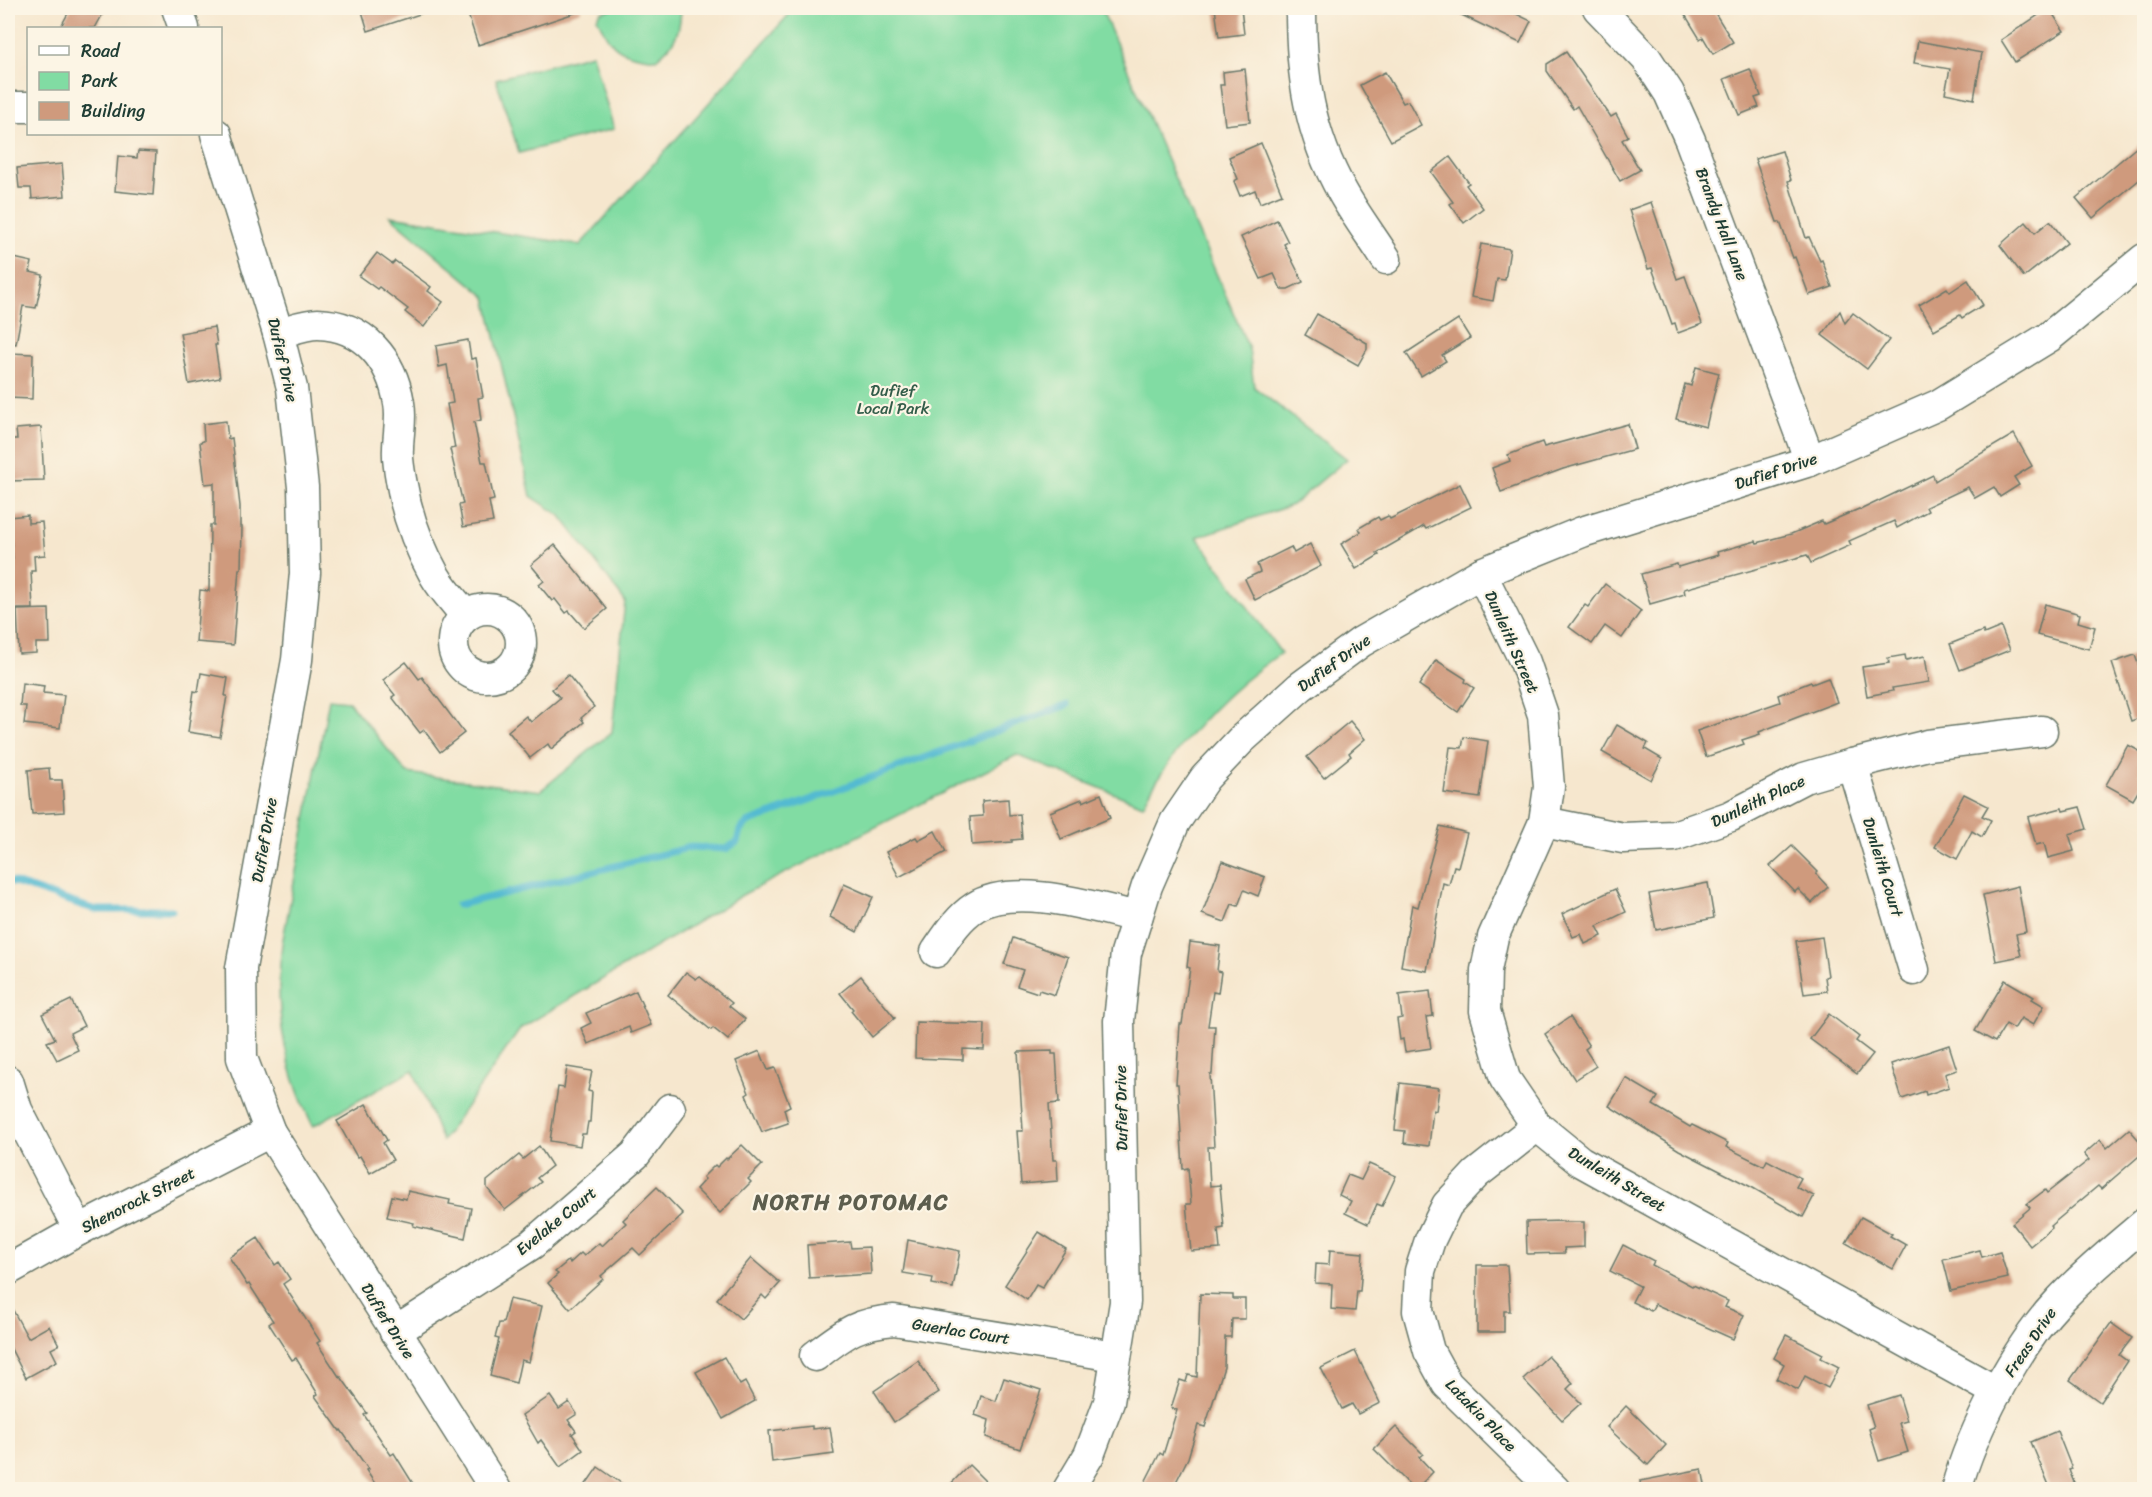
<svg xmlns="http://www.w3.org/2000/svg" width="2152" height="1497" viewBox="0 0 2152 1497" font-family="Sriracha,sans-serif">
	<rect width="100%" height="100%" fill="#fcf5e5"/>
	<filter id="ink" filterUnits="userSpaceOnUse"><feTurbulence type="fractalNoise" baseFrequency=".0167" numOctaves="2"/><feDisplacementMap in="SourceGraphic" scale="12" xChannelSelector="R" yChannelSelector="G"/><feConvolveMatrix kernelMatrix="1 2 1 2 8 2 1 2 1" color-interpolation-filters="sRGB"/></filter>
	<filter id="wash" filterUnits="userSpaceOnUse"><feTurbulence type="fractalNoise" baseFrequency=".008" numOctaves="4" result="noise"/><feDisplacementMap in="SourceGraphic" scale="24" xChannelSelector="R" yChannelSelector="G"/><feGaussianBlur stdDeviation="1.35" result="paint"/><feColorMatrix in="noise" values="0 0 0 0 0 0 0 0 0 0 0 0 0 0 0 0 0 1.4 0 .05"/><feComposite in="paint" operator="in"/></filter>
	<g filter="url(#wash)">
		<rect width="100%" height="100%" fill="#f6e7ce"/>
		<!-- green -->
		<g fill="#81dca3" stroke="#508c6c" stroke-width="1.5">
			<path d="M616,8H681C680,33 676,43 656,59C619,53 614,53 597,18L601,12Z"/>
			<path d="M795,8H1101L1249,349L1254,387L1347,459L1292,505L1197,537L1281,653C1223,693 1176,743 1143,805L1017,755L744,894L521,1028L442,1141L413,1070L313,1126C284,1068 273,1009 282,944L329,699L348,701L407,773L540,791L612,732L625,601L561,516L531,496L486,297L390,216L580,245Z"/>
			<path d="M592,54L614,129L519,153L496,79Z"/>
		</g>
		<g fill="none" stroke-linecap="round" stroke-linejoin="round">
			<!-- stream -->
			<g stroke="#53bad1" stroke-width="7">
				<path d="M12,882L96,910H172"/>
				<path d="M458,905L691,847L726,849L737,842L740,830L747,823L1067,705"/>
			</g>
		</g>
		<g id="blocks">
			<!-- building -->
			<g fill="#cf9a7d">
				<path d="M71,8H106L95,28H60Z"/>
				<path d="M361,8H429V11L368,31Z"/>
				<path d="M466,8H581V11L478,45Z"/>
				<path d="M1215,8H1241L1244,34L1219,37Z"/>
				<path d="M1447,8H1504L1531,21L1520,43Z"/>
				<path d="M1681,8H1712L1733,42L1713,54L1703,37L1700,39Z"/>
				<path d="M2049,8L2064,31L2015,62L2001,40Z"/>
				<path d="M1918,41L1982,53L1974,99L1945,93L1950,69L1914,63Z"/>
				<path d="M1566,52L1611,117L1616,114L1628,136L1622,140L1640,170L1620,181L1577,106L1573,109L1547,71V64Z"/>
				<path d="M1245,69L1250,122L1225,125L1220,85H1224L1223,72Z"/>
				<path d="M1750,69L1761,96L1755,98L1759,107L1739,115L1724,79Z"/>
				<path d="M1385,72L1403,103L1408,101L1421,125L1391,141L1360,85Z"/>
				<path d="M2145,140V175L2093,218L2076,198Z"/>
				<path d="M1261,143L1282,194L1260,203L1255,190L1240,196L1234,181L1238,179L1229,157Z"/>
				<path d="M138,151L156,152L153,195L115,191L118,156L137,158Z"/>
				<path d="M1782,151L1791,180L1788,181L1806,238L1809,237L1820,261L1822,260L1832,287L1809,295L1795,257L1793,258L1780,222H1777L1755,159Z"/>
				<path d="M1450,157L1469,183L1466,185L1483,208L1464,223L1450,204L1453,202L1431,172Z"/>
				<path d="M62,164L65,196L32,199L31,188H19L17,168Z"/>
				<path d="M1651,202L1677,279L1685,276L1702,324L1678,333L1675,323L1672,324L1652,268L1648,269L1629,210Z"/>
				<path d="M1277,220L1288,242L1284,244L1303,282L1288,289H1281L1274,274L1261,279L1241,237Z"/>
				<path d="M2050,221L2067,243L2024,277L2000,245L2026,222L2035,233Z"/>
				<path d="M1481,244L1510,249L1505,280L1497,279L1493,301L1471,297Z"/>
				<path d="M377,253L392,264L395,261L431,287L428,291L443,302L424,327L405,312L408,309L379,287L377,289L359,276Z"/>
				<path d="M14,258L32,262L30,272L43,275L36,308L23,306L16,344L8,343V286Z"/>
				<path d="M1968,280L1983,305L1962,318L1960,315L1934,330L1919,305L1947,288L1950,292Z"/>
				<path d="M1840,311L1845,323L1853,313L1889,340L1867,369L1822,335Z"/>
				<path d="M1317,314L1367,343V349L1358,365L1305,335Z"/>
				<path d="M1458,319L1470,338L1442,355L1446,361L1421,376L1406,353Z"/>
				<path d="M214,327L217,345H215L220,378L189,384L180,333Z"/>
				<path d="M468,340L471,359L476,358L483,397L478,398L481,420L474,422L482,462H486L494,500L489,501L493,522L463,527L459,505L463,504L450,449L455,448L447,404L453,403L447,365L439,367L436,346Z"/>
				<path d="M8,353L33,354L32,399L8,398Z"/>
				<path d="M1696,367L1719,373L1706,427L1676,419L1685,384L1691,386Z"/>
				<path d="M226,421L228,439L232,438L240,506V527H242L241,569H239L233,645L196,642L200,590L209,591L210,525H214V483L205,484L200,442L204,441L203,424Z"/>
				<path d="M1628,424L1635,449L1563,469L1501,492L1492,468L1510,461L1508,455L1542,442L1544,447Z"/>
				<path d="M41,427L44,480L8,481V439H17L16,429Z"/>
				<path d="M2014,434L2032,466L2014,477L2019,485L2000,497L1994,487L1975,498L1968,487L1926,507L1928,511L1897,528L1894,521L1849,541L1851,545L1811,563L1807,555L1684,589L1685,594L1650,604L1641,574L1677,564L1678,567L1718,555L1717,552L1756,541L1757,543L1791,534L1822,521L1824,524L1859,509L1860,510L1933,475L1935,481Z"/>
				<path d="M1460,484L1471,507L1426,529L1424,526L1377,553L1379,555L1356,569L1341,544L1361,532L1359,528L1378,517L1380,520L1388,516L1390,519Z"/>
				<path d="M28,515V523L42,522L45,555L34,556L35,571H31L33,609H11L8,559H13L9,517Z"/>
				<path d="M1310,544L1321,566L1255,600L1245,579L1260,572L1257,564L1291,547L1294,553Z"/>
				<path d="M555,545L607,609L584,628L569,611L566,613L555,599L552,601L539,585L544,581L531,565Z"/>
				<path d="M1605,584L1641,611L1622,638L1605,626L1592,644L1569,627L1585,605L1588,607Z"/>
				<path d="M2045,604L2080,614L2078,622L2095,627L2089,649L2037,635Z"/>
				<path d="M49,609L50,643H36V653L19,654L17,610Z"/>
				<path d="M2001,627L2010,650L1960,670L1950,644L1983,631L1984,634Z"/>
				<path d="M1905,655L1906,660L1925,656L1929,682L1892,688L1893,691L1867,696L1862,667L1889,663L1888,658Z"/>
				<path d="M2135,655L2145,684V716L2131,721L2112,663Z"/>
				<path d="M1436,660L1466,679L1465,682L1474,688L1458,712L1419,685Z"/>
				<path d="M406,662L419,679L422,677L464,733L440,752L424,730L420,733L392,697L395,695L383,680Z"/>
				<path d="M201,673L228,678L225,696H227L220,737L188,732L194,691L198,692Z"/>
				<path d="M568,675L594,707L581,718L584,722L551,749L548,744L530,758L508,731L526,716L531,722L560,698L552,689Z"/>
				<path d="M1828,678L1837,702L1759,732L1760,734L1742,740L1744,744L1706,757L1697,731L1780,702L1778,695L1811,682L1812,684Z"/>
				<path d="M22,683L44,686L43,693L64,695L60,728L24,724L26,706H20Z"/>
				<path d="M1350,721L1365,739L1349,753L1351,756L1324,778L1307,757Z"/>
				<path d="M1617,725L1648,743L1645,749L1662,759L1651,780L1602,752Z"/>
				<path d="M1464,737L1488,741L1480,798L1444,793L1450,747L1462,748Z"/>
				<path d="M2128,745L2145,754V763L2139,774L2145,778V780L2133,800L2106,785Z"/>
				<path d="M49,768L50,780H62L64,812L32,814L28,770Z"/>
				<path d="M1101,794L1110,818L1061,839L1050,812L1082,799L1083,802Z"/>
				<path d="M1964,794L1988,806L1982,816L1991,820L1982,837L1972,831L1957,859L1935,847Z"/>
				<path d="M1008,799L1009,815L1020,814L1022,839L1012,840V842L972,845L970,817L983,816L982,801Z"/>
				<path d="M2080,807L2087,829L2069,834L2074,851L2048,858L2044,843L2036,845L2028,817L2062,808L2063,811Z"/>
				<path d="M1440,826L1467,833L1458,867L1454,866L1449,885L1443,883L1427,971L1401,966L1412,905L1418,907Z"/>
				<path d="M935,831L946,852L899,877L886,852L916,837L918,840Z"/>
				<path d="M1792,846L1818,872L1816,874L1828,887L1812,903L1798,889L1795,892L1770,866Z"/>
				<path d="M1222,861L1265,877L1258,896L1244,890L1238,906L1232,904L1225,922L1202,914Z"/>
				<path d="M1708,883L1714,918L1656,930L1649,894Z"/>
				<path d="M844,884L873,897L857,932L830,917Z"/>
				<path d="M2018,886L2026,932L2016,934L2021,956L1996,961L1983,895Z"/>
				<path d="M1615,889L1626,912L1597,926L1602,936L1585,944L1581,934L1573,937L1562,914Z"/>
				<path d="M1822,937L1828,976L1825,977L1827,991L1804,994L1796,941Z"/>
				<path d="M1013,938L1068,957L1055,995L1039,990L1038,993L1017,986L1023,970L1004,964Z"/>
				<path d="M1190,942L1220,946L1217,971L1221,972L1218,993L1213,992L1208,1026H1215L1212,1074H1210L1214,1147H1208L1210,1186L1220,1185L1224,1228L1218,1229L1220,1249L1191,1251L1186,1204H1191L1188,1168L1183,1169L1178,1084H1176L1180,1024H1182L1190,968L1187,967Z"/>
				<path d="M686,972L696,979L699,976L732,1003L729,1006L745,1019L728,1040L713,1028L711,1030L668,995Z"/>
				<path d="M861,976L895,1018L872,1037L851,1011L853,1009L840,993Z"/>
				<path d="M2005,980L2034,997L2032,999L2044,1006L2033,1025L2021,1018L2014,1029L2006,1024L1995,1042L1975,1031Z"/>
				<path d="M636,991L651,1025L631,1033L629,1027L588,1044L581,1028L591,1023L586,1013Z"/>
				<path d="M1430,991L1433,1016L1426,1017L1431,1048L1405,1052L1403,1039L1400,1040L1397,1019L1402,1018L1399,995Z"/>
				<path d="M71,1000L84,1026L70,1033L78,1050L57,1060L47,1042L55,1039L42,1014Z"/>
				<path d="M1829,1014L1859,1037L1856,1041L1873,1054L1857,1074L1810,1039Z"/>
				<path d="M1570,1017L1589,1046L1585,1049L1596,1066L1575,1080L1545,1034Z"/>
				<path d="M916,1022L985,1024L984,1050L963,1049V1060L915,1058Z"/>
				<path d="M1949,1045L1957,1070L1945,1074L1949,1087L1926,1095L1925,1091L1902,1099L1891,1064Z"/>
				<path d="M760,1051L768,1070L775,1068L790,1106L784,1109L788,1123L762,1132L746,1095L749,1093L736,1061Z"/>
				<path d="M1052,1051V1054H1056L1059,1103L1049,1104L1053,1160H1057L1058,1181L1021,1184L1017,1131H1023L1018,1052Z"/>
				<path d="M567,1067L592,1071L588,1091L592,1092L590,1122H588L586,1134H582L580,1146L550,1141L558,1087L564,1088Z"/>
				<path d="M1626,1078L1658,1097L1653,1105L1690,1127L1692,1125L1728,1143L1726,1147L1764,1166L1767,1160L1801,1178L1796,1187L1814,1196L1803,1217L1753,1188L1679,1150L1609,1106Z"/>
				<path d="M1400,1083L1439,1088L1436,1111L1433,1110L1429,1146L1404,1143L1405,1131L1395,1130Z"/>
				<path d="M366,1104L387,1140L383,1143L393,1160L370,1173L360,1156L357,1157L337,1121Z"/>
				<path d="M2129,1129L2145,1147V1151L2101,1189L2098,1186L2050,1226L2052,1228L2030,1246L2012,1223L2030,1208L2027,1204L2045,1190L2047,1193L2089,1160L2084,1154L2100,1140L2107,1148Z"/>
				<path d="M742,1145L762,1165L748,1179L751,1182L720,1213L696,1189L705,1179L703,1177L715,1165L717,1167L726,1158L727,1159Z"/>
				<path d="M539,1146L552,1166L537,1178L541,1182L505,1210L487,1188V1181L519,1155L523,1159Z"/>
				<path d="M1369,1164L1396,1176L1382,1206L1377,1204L1368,1224L1345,1213L1351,1201L1339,1195L1348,1175L1361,1180Z"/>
				<path d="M657,1187L683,1214L640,1255L633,1248L601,1276L603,1279L570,1309L548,1283L558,1274L555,1272L568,1261L570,1263L581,1253L584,1256L599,1243L602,1246L626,1223L623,1220Z"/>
				<path d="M408,1191L450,1200L449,1204L471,1208L465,1238L413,1226L414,1223L387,1217L392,1196L406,1199Z"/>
				<path d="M1861,1217L1892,1234L1890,1236L1906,1245L1893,1269L1846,1243Z"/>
				<path d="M1563,1221V1222H1584V1247L1564,1248L1565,1253L1527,1254L1526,1222Z"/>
				<path d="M1039,1232L1066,1249L1042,1288L1036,1285L1027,1300L1005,1285Z"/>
				<path d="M258,1238L275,1265L279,1262L290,1279L283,1284L320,1341L317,1343L340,1378L341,1377L367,1413L364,1415L391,1455L394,1453L417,1490H379L366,1470L368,1469L341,1430L340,1431L315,1396L318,1394L296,1358L292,1360L269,1324L273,1321L249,1284L247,1285L229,1257Z"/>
				<path d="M908,1240L960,1251L953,1288L932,1284L933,1278L903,1273Z"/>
				<path d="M850,1242L851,1248L869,1247L871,1274L809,1278L807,1245Z"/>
				<path d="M1623,1245L1654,1261L1652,1265L1692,1286L1693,1285L1728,1301L1725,1307L1744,1315L1733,1339L1655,1304L1651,1311L1632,1302L1640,1286L1610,1271Z"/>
				<path d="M1330,1250L1363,1253L1360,1291H1357L1355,1311L1331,1309L1332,1284L1315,1283L1316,1264L1329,1265Z"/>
				<path d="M1980,1250L1982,1257L2000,1252L2008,1278L1951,1291L1943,1259Z"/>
				<path d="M751,1258L780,1283L766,1299L762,1295L741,1319L717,1299Z"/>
				<path d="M1477,1265H1507L1510,1311H1504V1332H1477Z"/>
				<path d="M1200,1294L1233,1295V1299H1245V1319H1232L1231,1337H1225L1224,1367L1205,1427L1198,1425L1188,1458L1172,1490H1141L1160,1453L1163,1455L1177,1410L1171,1408L1180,1380L1186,1382L1188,1375L1197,1377Z"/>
				<path d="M509,1299L542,1306L529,1362L521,1360L516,1383L490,1376L499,1339L495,1338L499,1323H503Z"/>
				<path d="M8,1301L28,1338L49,1326L59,1345L51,1349L57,1361L26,1378L8,1343Z"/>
				<path d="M2111,1323L2132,1338L2119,1355L2127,1361L2100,1402L2070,1380Z"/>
				<path d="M1786,1335L1823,1354L1821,1358L1839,1367L1828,1388L1805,1376L1798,1390L1776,1379L1784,1364L1774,1358Z"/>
				<path d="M1355,1351L1380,1403L1358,1414L1352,1404L1342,1409L1321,1368Z"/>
				<path d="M1548,1356L1573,1383L1567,1389L1581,1403L1562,1420L1523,1379Z"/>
				<path d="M724,1357L740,1385L745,1382L755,1401L723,1419L696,1372Z"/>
				<path d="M918,1361L939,1392L894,1422L874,1391Z"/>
				<path d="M1004,1378L1041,1390L1020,1449L986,1437L989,1420L975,1415L981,1396L996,1401Z"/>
				<path d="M1899,1395L1907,1421L1899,1423L1908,1452L1879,1461L1869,1429L1874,1427L1867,1405Z"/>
				<path d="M550,1396L559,1409L569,1402L577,1414L568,1420L576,1431L572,1434L583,1450L560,1467L541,1440L538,1443L522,1415Z"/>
				<path d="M1626,1406L1666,1445L1648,1465L1607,1427Z"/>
				<path d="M812,1426V1429L830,1427L834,1454L772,1462L769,1431Z"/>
				<path d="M1396,1427L1423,1454L1419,1457L1433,1472L1415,1490L1374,1449Z"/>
				<path d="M2057,1431L2072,1469L2069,1470L2077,1490H2051L2031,1442Z"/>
				<path d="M969,1465L994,1490H945Z"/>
				<path d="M598,1467L631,1490H582Z"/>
				<path d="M1702,1469L1706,1490H1641L1640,1481Z"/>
			</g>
		</g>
	</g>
	<g filter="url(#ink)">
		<use href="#blocks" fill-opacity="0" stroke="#6a786a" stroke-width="1.5"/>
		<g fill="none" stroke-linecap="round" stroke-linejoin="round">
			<!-- minor casing -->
			<g stroke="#6a786a" stroke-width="33">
				<g id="minor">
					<path d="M177,8L184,28"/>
					<path d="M1301,8C1301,76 1309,133 1343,193C1356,216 1372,237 1386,259"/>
					<path d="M1598,8L1646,58L1669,93L1690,140L1810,461"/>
					<path d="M8,107H28"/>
					<path d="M216,134L278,333L292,388L303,487L305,573L297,660L241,968L242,1058L270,1132L496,1490"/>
					<path d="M278,333C290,330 306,324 318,324C364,325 392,360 399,403C402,418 398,434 398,449C397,460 400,474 402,485C407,516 420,549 435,576C443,590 456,603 466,616"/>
					<path d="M1481,573L1525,662L1543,715L1549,787L1544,822L1493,937L1486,970L1485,1011L1505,1079L1537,1126L1580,1161L1997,1392"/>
					<circle cx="487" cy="643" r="34"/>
					<path d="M1852,764L1914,970"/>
					<path d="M1544,822L1623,838L1674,836L1731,816L1804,778L1852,764L1928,745L2042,731"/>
					<path d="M936,952C947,936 958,918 975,907C1014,882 1094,907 1137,917"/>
					<path d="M8,1081L17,1110L79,1230"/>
					<path d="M1537,1126L1476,1174L1447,1205L1430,1240L1420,1271L1418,1311L1429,1351L1447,1384L1555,1490"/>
					<path d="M8,1270L79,1230L270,1132"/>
					<path d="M395,1332L532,1244L635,1155L670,1109"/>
					<path d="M815,1356C844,1334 856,1323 894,1320L1115,1356"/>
					<path d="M1068,1490L1089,1455L1109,1402L1125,1302L1119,1021L1126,953L1147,886L1175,822L1205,778L1242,739L1300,687L1361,642L1481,573L1582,532L1810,461L1938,405L2049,337L2144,259"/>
					<path d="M1956,1490C1972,1430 2017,1345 2059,1301C2085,1273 2115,1249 2144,1224"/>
				</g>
			</g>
			<!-- minor -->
			<use href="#minor" stroke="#fff" stroke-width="30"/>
		</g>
	</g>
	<g text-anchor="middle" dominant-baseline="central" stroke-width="4.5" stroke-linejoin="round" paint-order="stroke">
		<!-- street labels -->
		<g font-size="16" fill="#1f3d34" stroke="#fcf5e5">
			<text transform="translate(1722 224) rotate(69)">Brandy Hall Lane</text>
			<text transform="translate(283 360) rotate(77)">Dufief Drive</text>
			<text transform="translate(1776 471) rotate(-18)">Dufief Drive</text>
			<text transform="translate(1512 642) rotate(66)">Dunleith Street</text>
			<text transform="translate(1334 663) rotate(-36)">Dufief Drive</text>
			<text transform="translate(1758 801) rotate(-25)">Dunleith Place</text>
			<text transform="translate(264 840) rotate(-80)">Dufief Drive</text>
			<text transform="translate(1883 867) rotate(73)">Dunleith Court</text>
			<text transform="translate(1121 1108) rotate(-91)">Dufief Drive</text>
			<text transform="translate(1617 1179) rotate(31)">Dunleith Street</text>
			<text transform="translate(138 1200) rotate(-27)">Shenorock Street</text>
			<text transform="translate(556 1221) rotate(-39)">Evelake Court</text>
			<text transform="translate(388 1321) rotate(58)">Dufief Drive</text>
			<text transform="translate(961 1331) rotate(9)">Guerlac Court</text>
			<text transform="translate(2030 1342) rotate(-56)">Freas Drive</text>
			<text transform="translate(1481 1415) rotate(46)">Latakia Place</text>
		</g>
		<!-- park labels -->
		<g font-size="16" fill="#335d4a" stroke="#fcf5e5">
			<text x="893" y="390">Dufief<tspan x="893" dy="18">Local Park</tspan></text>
		</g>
		<!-- district labels -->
		<g font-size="22" font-weight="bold" letter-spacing="1.5" fill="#5d5e4e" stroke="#fcf5e5">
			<text x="851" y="1202">NORTH POTOMAC</text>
		</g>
	</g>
	<!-- margin -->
	<rect width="2152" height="1497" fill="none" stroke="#fcf5e5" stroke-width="30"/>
	<!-- legend -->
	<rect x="27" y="27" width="195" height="108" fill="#fcf5e5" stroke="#a4ab9e" stroke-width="1.5"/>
	<rect x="39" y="46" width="30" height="9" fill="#ffffff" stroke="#a4ab9e" stroke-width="1.5"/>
	<text x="81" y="57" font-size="18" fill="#1f3d34">Road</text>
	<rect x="39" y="72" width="30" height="18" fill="#81dca3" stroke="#a4ab9e" stroke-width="1.5"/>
	<text x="81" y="87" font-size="18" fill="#1f3d34">Park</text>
	<rect x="39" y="102" width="30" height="18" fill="#cf9a7d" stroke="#a4ab9e" stroke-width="1.5"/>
	<text x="81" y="117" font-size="18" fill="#1f3d34">Building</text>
</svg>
